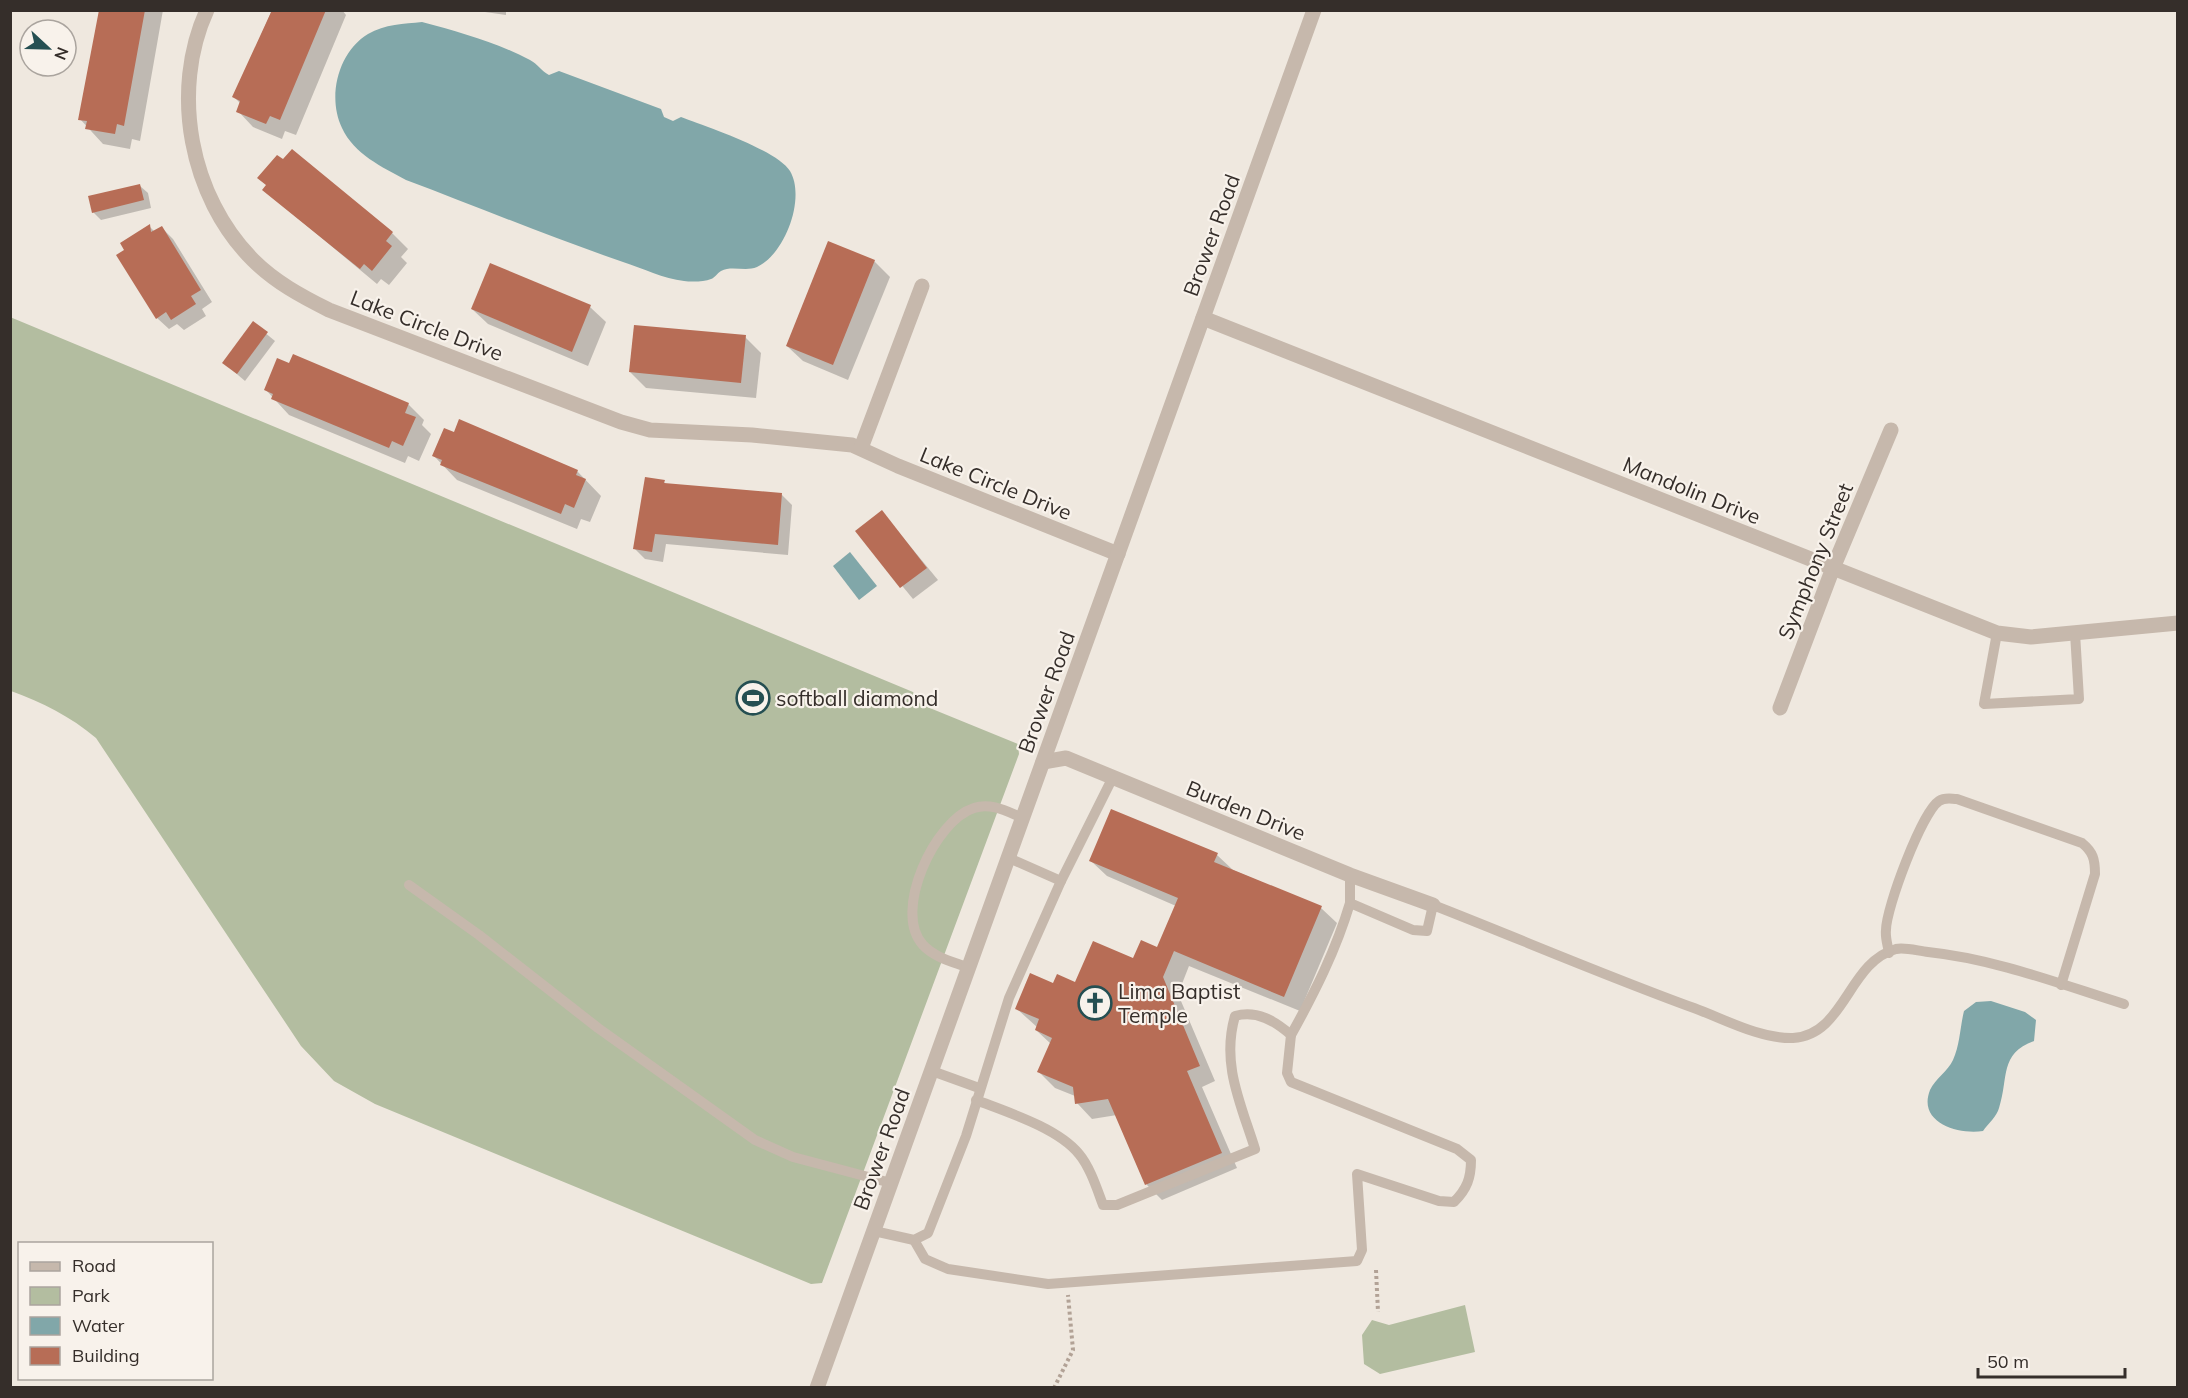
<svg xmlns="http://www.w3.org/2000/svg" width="2188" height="1398" viewBox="0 0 2188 1398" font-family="Mulish,sans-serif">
	<rect width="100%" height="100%" fill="#efe8df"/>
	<!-- green -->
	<g fill="#b3bda0">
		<path d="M10,317L913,692L920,704L1018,744L1019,754L822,1283L811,1284L375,1104L334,1081L301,1046L96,738C70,716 43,703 11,691Z"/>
		<path d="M1465,1305L1475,1352L1380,1374L1364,1364L1362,1335L1372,1320L1389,1325Z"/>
	</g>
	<!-- water -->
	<g fill="#81a7a9">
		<path d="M422,22C459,32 496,42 530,60C538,64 541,71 549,75L559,71L661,109L664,117L673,121L681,117C705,126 777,150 790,171C806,198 785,254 757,267C745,272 732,265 721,271C717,273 715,278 711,279C704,282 691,282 684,281C664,279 642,268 623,262C550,237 478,207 406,180C382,167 354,154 342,128C327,97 338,52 368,34C385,24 404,24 422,22Z"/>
		<path d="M850,552L877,586L859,600L833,566Z"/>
		<path d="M1991,1001L2025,1012L2036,1020L2034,1041C1999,1054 2009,1077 1999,1108C1997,1116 1988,1124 1983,1131C1959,1135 1917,1123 1930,1090C1935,1079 1948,1071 1953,1060C1960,1045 1960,1027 1964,1011L1976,1002Z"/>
	</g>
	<!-- shadow -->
	<g fill="#0003">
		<path d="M100,10H163L140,141L132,139L130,149L103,144L80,119Z"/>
		<path d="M272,10H342L346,15L296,135L285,131L282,139L253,127L238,111L241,104L234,97Z"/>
		<path d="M471,10H506V15Z"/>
		<path d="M140,186L148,193L151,208L101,220L93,212Z"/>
		<path d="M264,190L392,233L408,249L401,257L407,263L389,285L381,279L377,284Z"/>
		<path d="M149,226L155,232L162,228L173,239L212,302L202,309L206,316L184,330L177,324L169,329L157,318Z"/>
		<path d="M874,261L890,277L848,380L803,361L787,346Z"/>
		<path d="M491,265L590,307L606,322L588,366L488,324L472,309Z"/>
		<path d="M253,323L275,341L245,381L224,363Z"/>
		<path d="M745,337L761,353L756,398L646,388L630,372Z"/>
		<path d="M266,390L408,404L424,420L422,425L431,434L419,461L408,456L405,463L289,415Z"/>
		<path d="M460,421L577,471L601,496L590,522L581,519L577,529L457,480L434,456L455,434Z"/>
		<path d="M664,482L667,485L782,495L792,505L788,555L666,544L663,562L645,559L634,548Z"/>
		<path d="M882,512L938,580L913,599L857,531Z"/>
		<path d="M1217,855L1233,870L1321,908L1337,923L1300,1011L1189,966L1178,994L1215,1081L1202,1087L1237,1168L1162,1200L1147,1185L1117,1115L1092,1119L1077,1103L1075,1096L1055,1088L1039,1072L1051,1044L1036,1030L1037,1027L1017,1009L1054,985L1076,983L1158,948L1176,906L1107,876L1091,861Z"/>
	</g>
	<!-- building -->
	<g fill="#b76d56">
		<path d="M99,10H145L124,126L117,124L115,134L85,129L87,121L78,120Z"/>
		<path d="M272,10H326L280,120L270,116L266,124L236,112L240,101L232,97Z"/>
		<path d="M292,149L393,232L386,241L392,246L372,271L364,264L360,269L262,190L266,185L257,178L277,155L283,159Z"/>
		<path d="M140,184L144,200L92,213L88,196Z"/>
		<path d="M150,224L151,232L162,226L201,290L191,296L196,304L171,320L166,312L156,319L116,255L124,250L120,243Z"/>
		<path d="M828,241L875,260L833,365L786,346Z"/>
		<path d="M490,263L591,305L572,352L471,309Z"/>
		<path d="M253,321L268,332L237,374L222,363Z"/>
		<path d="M634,325L746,335L741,383L629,372Z"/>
		<path d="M293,354L409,403L405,413L416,417L403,446L392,441L389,448L271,399L273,394L264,390L277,358L289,363Z"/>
		<path d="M459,419L578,470L576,475L586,479L574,508L565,504L561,514L440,465L442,460L432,456L444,428L454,432Z"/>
		<path d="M645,477L665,480L664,483L782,493L778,545L655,534L652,552L633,549Z"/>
		<path d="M882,510L927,568L900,588L855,531Z"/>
		<path d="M1111,809L1218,853L1214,862L1322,906L1284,997L1174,951L1163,977L1200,1066L1187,1071L1222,1153L1145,1185L1108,1099L1075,1104L1073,1087L1037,1072L1052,1038L1035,1030L1039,1019L1015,1009L1030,973L1053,983L1057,974L1075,982L1093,941L1133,958L1141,940L1157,947L1178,898L1089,861Z"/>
	</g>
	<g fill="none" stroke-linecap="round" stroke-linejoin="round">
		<!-- path -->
		<g stroke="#b2a296" stroke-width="4" stroke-dasharray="3 3" stroke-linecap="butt">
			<path d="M1376,1270L1378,1312"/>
			<path d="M1054,1388L1073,1350L1068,1295"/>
		</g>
		<!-- lane -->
		<g stroke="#c6b8ac" stroke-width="10">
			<path d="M1997,633L1984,704L2079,699L2075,633"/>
			<path d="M1350,875V903L1413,930L1427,931L1433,905C1520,939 1606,976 1694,1008C1724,1019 1760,1039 1793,1038C1845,1035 1848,962 1896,949C1905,947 1918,951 1928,952C1995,959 2060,984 2124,1004"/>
			<path d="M1061,881L1113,777"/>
			<path d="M409,885L479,935L598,1028L755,1140L793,1157L891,1183"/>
			<path d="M1889,953C1888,946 1885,938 1886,930C1886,908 1922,812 1939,801C1945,797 1951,799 1957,799L2082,843C2093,852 2095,859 2095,874L2061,985"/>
			<path d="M969,968C954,962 935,958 923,945C892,912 935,820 974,808C991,802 1008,812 1023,818"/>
			<path d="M1291,1035C1315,992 1336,950 1350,903"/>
			<path d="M932,1071L979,1088"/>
			<path d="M874,1231L914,1240L928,1233L966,1136L1009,998L1061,881L1009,858"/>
			<path d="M914,1240L925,1259L948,1269L1048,1284L1357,1261L1362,1250L1357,1174L1439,1201L1454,1202C1467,1189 1471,1178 1471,1160L1457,1149L1291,1082L1287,1073L1291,1035C1275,1021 1257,1010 1235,1016C1221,1064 1241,1104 1255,1149L1117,1205H1103C1097,1189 1090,1167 1079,1154C1058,1128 1007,1112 976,1100"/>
		</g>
		<!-- street -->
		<g stroke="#c6b8ac" stroke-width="15">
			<path d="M207,10C170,91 190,197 253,260C275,282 301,296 329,310L621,422L650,430L752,435L852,445L898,466L1118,554"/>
			<path d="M1203,318L1997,633L2031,637L2178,623"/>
			<path d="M861,448L922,286"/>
			<path d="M1780,708L1833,568L1891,430"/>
			<path d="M1043,762L1066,758L1350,875L1433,905"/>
			<path d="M817,1388L1314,10"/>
		</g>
	</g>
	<!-- icons -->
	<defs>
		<g id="stadium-ring" transform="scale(1.725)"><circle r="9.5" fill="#f8f2eb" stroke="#254f52" stroke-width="1.5"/><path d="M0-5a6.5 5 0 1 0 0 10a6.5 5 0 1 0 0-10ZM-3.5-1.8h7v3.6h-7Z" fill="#254f52"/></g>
		<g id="church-ring" transform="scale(1.725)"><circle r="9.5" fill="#f8f2eb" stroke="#254f52" stroke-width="1.5"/><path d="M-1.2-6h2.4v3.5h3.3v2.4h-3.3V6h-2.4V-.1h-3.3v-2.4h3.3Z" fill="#254f52"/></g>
	</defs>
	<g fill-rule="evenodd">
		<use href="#stadium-ring" x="753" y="698"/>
		<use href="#church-ring" x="1095" y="1003"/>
	</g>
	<g text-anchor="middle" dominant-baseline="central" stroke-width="4.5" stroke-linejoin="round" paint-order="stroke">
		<!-- street labels -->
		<g font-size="21" fill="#352e2a" stroke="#f8f2eb">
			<text transform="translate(1211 235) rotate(-70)">Brower Road</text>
			<text transform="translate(427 325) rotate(21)">Lake Circle Drive</text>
			<text transform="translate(996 483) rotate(22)">Lake Circle Drive</text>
			<text transform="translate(1692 490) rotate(22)">Mandolin Drive</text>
			<text transform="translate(1815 561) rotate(-68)">Symphony Street</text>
			<text transform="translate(1046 692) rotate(-70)">Brower Road</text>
			<text transform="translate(1246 810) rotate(22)">Burden Drive</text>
			<text transform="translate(881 1149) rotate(-70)">Brower Road</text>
		</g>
		<!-- poi labels -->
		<g font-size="21" fill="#352e2a" stroke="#f8f2eb" text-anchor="start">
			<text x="776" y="698">softball diamond</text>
			<text x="1118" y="991">Lima Baptist<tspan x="1118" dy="24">Temple</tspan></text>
		</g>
	</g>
	<!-- border -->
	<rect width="2188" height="1398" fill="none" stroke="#352e2a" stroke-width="24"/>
	<!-- legend -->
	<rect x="18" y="1242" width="195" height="138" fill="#f8f2eb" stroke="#aaa49e" stroke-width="1.5"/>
	<rect x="30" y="1262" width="30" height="9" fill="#c6b8ac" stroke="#aaa49e" stroke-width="1.5"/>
	<text x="72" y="1272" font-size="18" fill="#352e2a">Road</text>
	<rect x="30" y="1287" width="30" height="18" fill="#b3bda0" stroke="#aaa49e" stroke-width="1.5"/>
	<text x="72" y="1302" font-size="18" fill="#352e2a">Park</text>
	<rect x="30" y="1317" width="30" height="18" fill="#81a7a9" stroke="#aaa49e" stroke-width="1.5"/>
	<text x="72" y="1332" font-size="18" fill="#352e2a">Water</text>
	<rect x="30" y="1347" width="30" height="18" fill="#b76d56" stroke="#aaa49e" stroke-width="1.5"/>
	<text x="72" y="1362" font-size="18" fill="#352e2a">Building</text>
	<!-- north arrow -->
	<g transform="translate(48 48) rotate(112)"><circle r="28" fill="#f8f2eb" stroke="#aaa49e" stroke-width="1.5"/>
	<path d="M0-4.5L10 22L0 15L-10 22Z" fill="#254f52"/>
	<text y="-9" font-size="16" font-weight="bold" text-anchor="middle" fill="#352e2a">N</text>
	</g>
	<!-- scale -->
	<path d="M1978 1368v9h147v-9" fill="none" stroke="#352e2a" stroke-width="3"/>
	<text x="1987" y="1368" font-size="18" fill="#352e2a" stroke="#f8f2eb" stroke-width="4.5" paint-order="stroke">50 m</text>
</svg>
